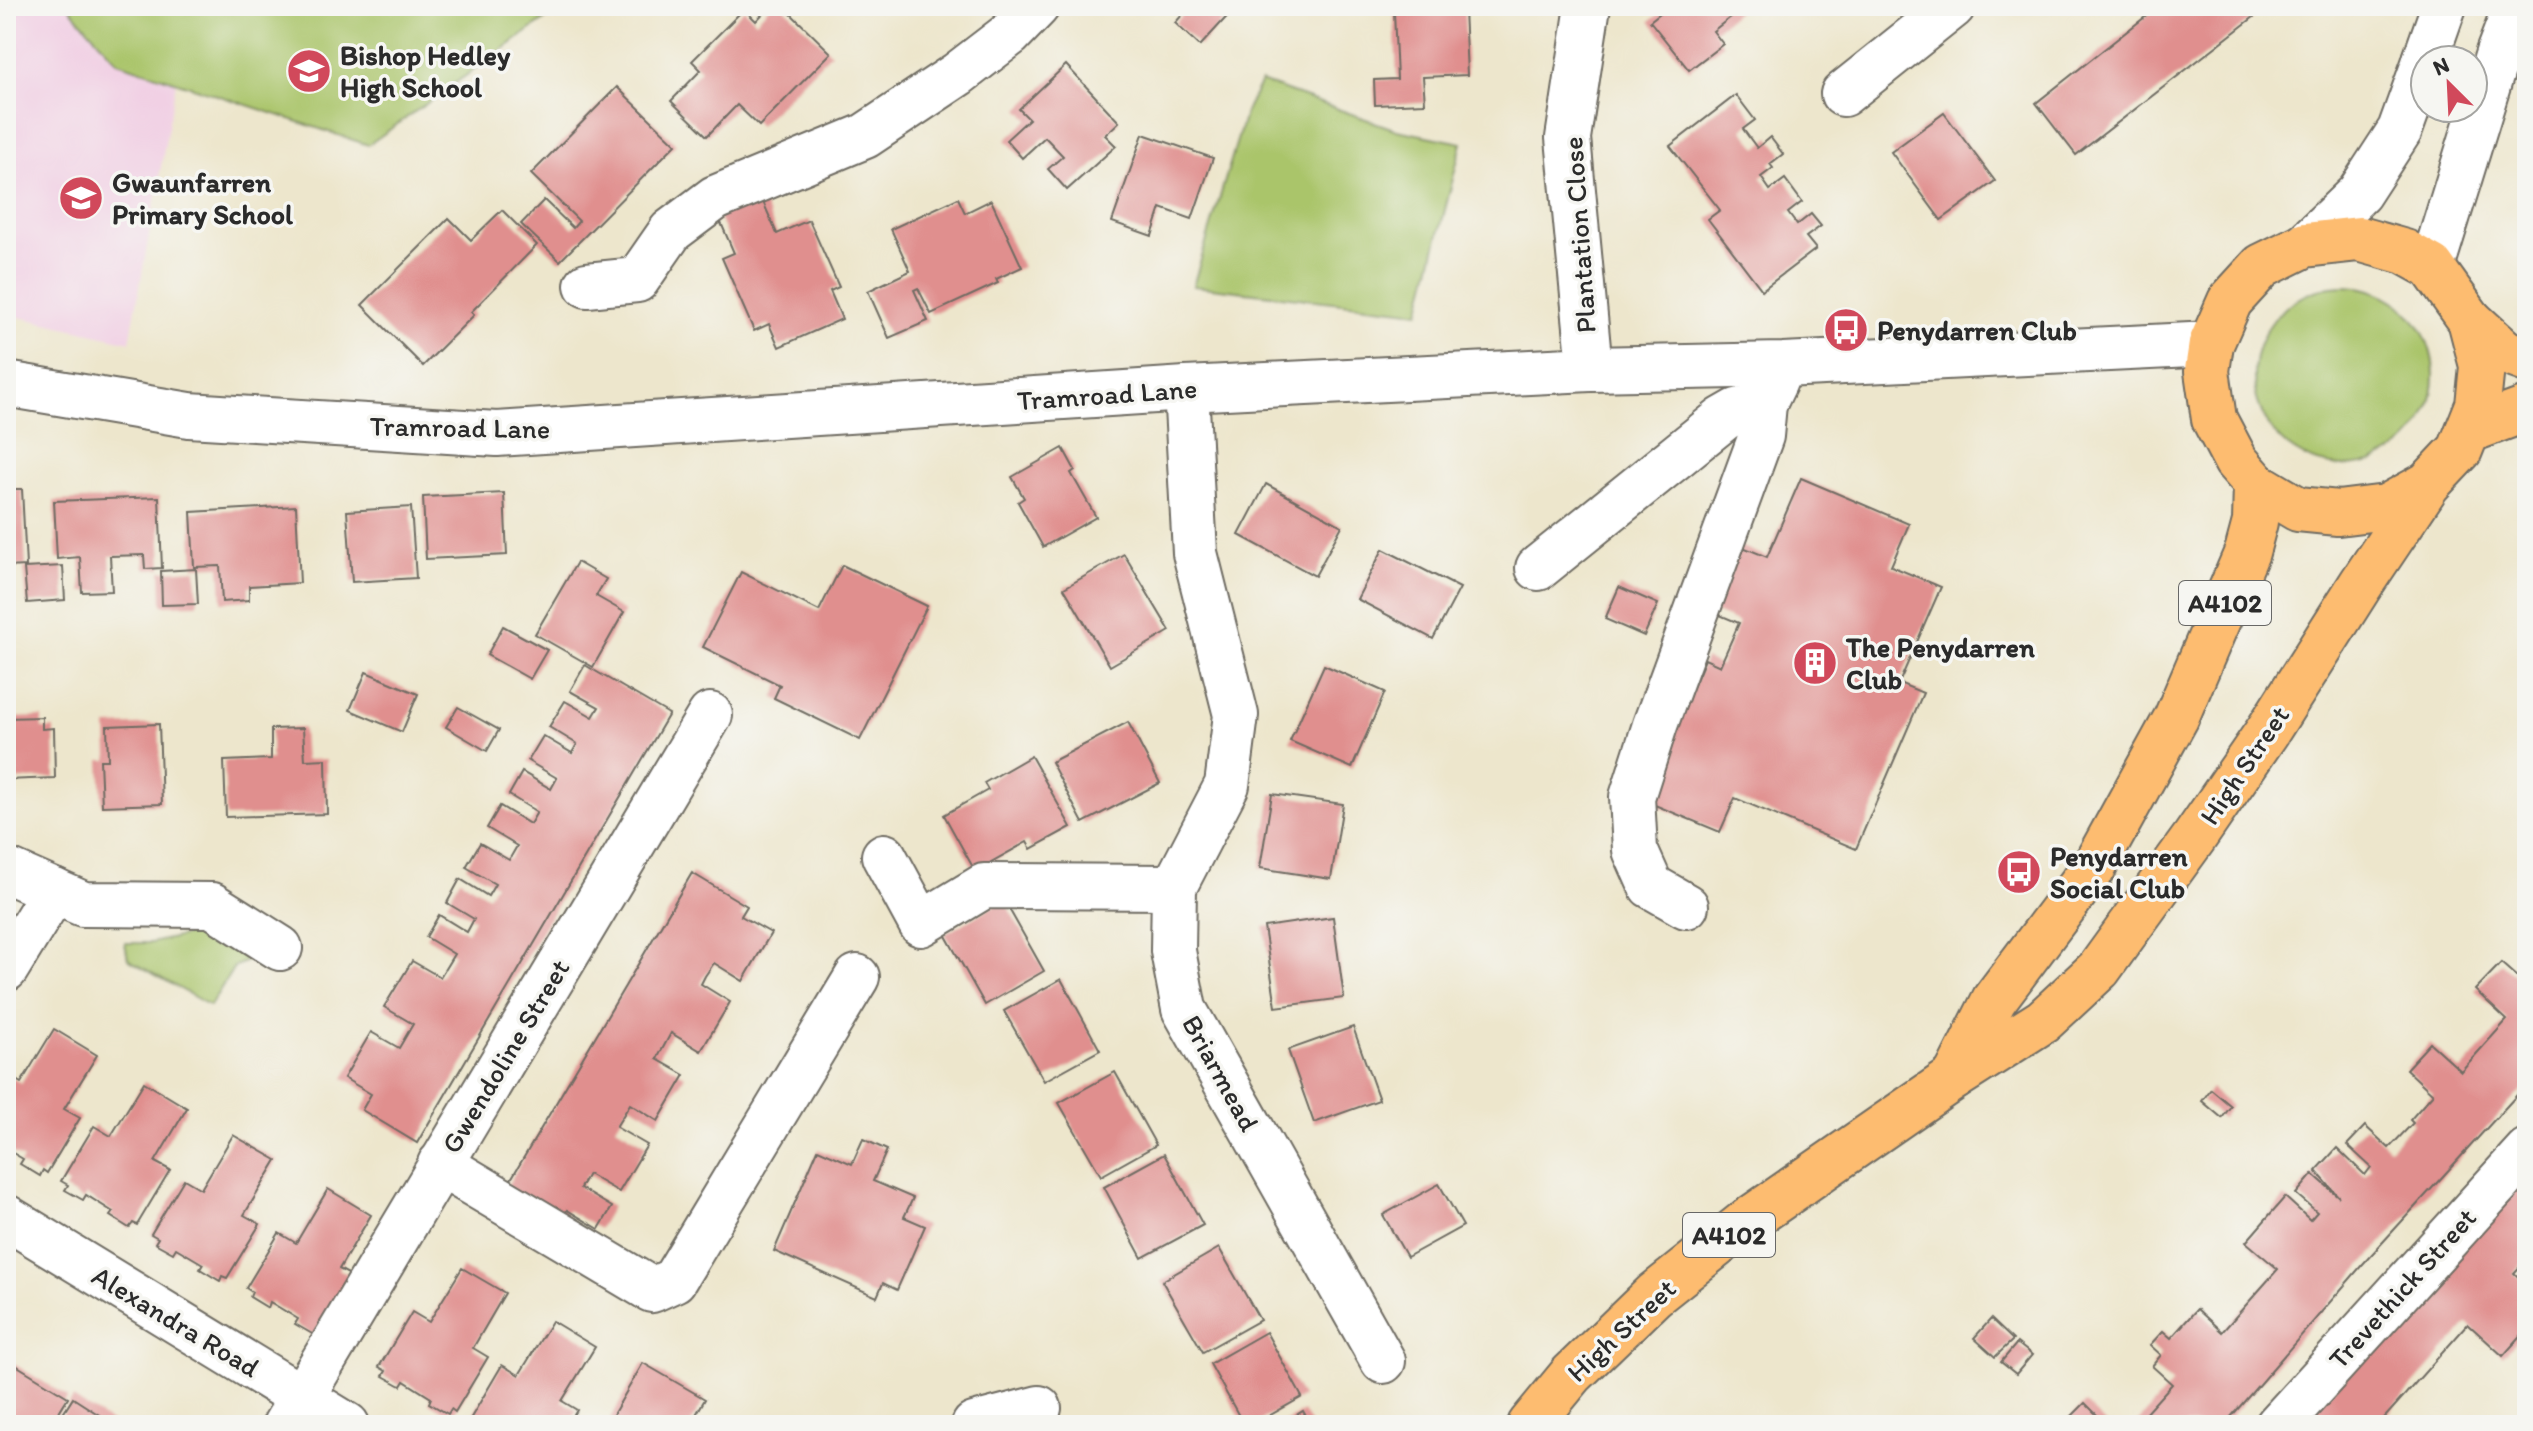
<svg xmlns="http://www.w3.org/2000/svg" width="2533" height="1431" viewBox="0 0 2533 1431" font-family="Itim,sans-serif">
	<rect width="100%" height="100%" fill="#f6f6f2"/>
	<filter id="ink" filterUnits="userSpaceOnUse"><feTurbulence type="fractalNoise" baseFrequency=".0125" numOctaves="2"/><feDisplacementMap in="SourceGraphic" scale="16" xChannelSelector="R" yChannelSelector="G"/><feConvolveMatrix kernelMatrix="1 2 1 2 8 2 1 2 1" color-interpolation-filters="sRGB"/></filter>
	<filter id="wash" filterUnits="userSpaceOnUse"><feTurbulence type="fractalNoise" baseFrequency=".006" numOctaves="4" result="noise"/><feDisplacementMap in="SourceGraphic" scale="32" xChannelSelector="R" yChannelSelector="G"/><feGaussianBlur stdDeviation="1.8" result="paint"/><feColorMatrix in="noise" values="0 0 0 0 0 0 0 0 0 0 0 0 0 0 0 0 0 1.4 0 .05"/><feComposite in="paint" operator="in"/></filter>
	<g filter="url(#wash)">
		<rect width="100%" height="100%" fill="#ede6cc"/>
		<!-- built -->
		<path fill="#f1d0e4" d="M6,6H564L368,145L176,82L130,342L6,314Z"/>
		<!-- green -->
		<g fill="#aac56b" stroke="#6a784b" stroke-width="2">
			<path d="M68,6H564L368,145L117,62Z"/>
			<path d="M1261,82L1397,130L1462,143L1419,312L1193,286L1246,111Z"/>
			<circle cx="2344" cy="376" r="90"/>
			<path d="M196,933L222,944L246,949L251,959L234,967L210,1006L128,959L125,943H151Z"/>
		</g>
		<g id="blocks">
			<!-- building -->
			<g fill="#e08f8e">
				<path d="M770,6H783L831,53L759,126L737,105L707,136L671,101L701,70L692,61L744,9L756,21Z"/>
				<path d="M1177,6H1228L1233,10L1200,46L1175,23L1184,13Z"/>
				<path d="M1669,6H1745L1713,31L1723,44L1689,70L1650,21Z"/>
				<path d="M2159,6H2268L2076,155L2036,103Z"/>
				<path d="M1464,9L1467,75L1423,77L1425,103L1375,105L1374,80L1397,79L1394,12Z"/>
				<path d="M1066,65L1119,122L1105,135L1116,146L1067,190L1048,169L1063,156L1045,137L1022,158L1006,140L1029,119L1019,109Z"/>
				<path d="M617,87L676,144L560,261L521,224L544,200L573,228L579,221L531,174Z"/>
				<path d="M1736,95L1755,120L1743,129L1757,148L1770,137L1783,154L1770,164L1773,168L1761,177L1770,190L1785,179L1802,202L1788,213L1797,225L1811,214L1821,226L1806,237L1816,249L1762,290L1708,219L1720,210L1670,146Z"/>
				<path d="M1944,113L1995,181L1941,220L1891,152Z"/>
				<path d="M1143,134L1213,158L1192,219L1161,208L1152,236L1112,222Z"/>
				<path d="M761,197L777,234L809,220L839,287L830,291L842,319L779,347L769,324L754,331L722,258L734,253L718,216Z"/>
				<path d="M958,198L965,213L991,200L1022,267L996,279L998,283L931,314L918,288L914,290L928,321L889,338L868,291L910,271L891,229Z"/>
				<path d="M502,210L537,245L471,312L474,315L423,366L362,305L449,218L471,240Z"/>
				<path d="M1063,448L1075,470L1071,473L1096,517L1043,547L1018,502L1024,498L1012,477Z"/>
				<path d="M1801,478L1909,524L1891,566L1941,587L1899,683L1923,693L1856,849L1735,798L1720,832L1645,801L1705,659L1720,666L1739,623L1710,611L1738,545L1767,557Z"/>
				<path d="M1266,484L1342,526L1315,576L1239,535Z"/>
				<path d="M6,489H22L26,566L6,567Z"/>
				<path d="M504,493L507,555L426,559L423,497Z"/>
				<path d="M159,497L162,568L145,569L144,555L110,556L112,591L82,592L80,557L57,559L54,501Z"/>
				<path d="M296,506L300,583L249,586V600L222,602L220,566L194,567L191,512Z"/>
				<path d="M411,507L416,578L352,582L347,511Z"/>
				<path d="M1383,549L1460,588L1433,639L1357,599Z"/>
				<path d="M1124,554L1170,631L1110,666L1064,588Z"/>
				<path d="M577,562L606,579L596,596L624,612L593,667L535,634Z"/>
				<path d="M842,565L927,606L860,740L774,698L780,685L703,647L741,572L819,611Z"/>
				<path d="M63,566L65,600L27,603L24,568Z"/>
				<path d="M196,569L198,604L162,605L161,571Z"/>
				<path d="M1619,587L1658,604L1644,636L1605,619Z"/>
				<path d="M503,626L547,650L530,679L487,655Z"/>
				<path d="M585,665L669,714L417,1143L362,1110L371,1094L344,1078L371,1032L399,1048L413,1024L384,1007L412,961L440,977L454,954L426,937L439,915L467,932L474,919L447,903L460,879L488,896L495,884L466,867L480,843L509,860L517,846L487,828L500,806L530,824L537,812L509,795L522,772L551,789L557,778L528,761L543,736L572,753L577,744L549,727L565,701L593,717L599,707L570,691Z"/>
				<path d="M1324,665L1385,692L1352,768L1290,741Z"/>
				<path d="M366,672L418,694L402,732L350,710Z"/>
				<path d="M458,707L499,730L487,751L446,727Z"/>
				<path d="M42,717V729L54,728L55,778L6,780V718Z"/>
				<path d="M1128,722L1160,783L1083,823L1051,762Z"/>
				<path d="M159,724L162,804L102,806L100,760H108L107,726Z"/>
				<path d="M303,728L305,760L326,759L327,814L226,817L224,761L271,759V729Z"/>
				<path d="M1031,756L1071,827L1031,849L1027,842L975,871L944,815L988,790L984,783Z"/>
				<path d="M1272,794L1343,804L1331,879L1260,868Z"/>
				<path d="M692,873L747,906L741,916L771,933L743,981L714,963L705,976L701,984L730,1002L701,1051L671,1033L657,1059L685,1075L658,1121L630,1104L616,1127L647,1145L619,1192L588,1174L580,1188L612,1207L599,1229L567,1210L559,1224L504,1191Z"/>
				<path d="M1004,900L1044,971L985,1005L945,934Z"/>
				<path d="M1333,917L1344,998L1276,1007L1264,927Z"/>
				<path d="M2501,963L2527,986V1084L2362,1265L2224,1425H2135L2172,1384L2152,1366L2161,1355L2150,1345L2163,1331L2171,1338L2197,1309L2222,1332L2278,1269L2246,1242L2285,1197L2310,1220L2317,1212L2296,1194L2313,1174L2339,1197L2316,1171L2337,1148L2365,1175L2371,1167L2347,1145L2365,1126L2389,1148L2413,1123L2410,1120L2433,1094L2406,1069L2430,1043L2461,1071L2507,1020L2475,990Z"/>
				<path d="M1061,979L1100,1050L1044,1081L1004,1011Z"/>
				<path d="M1353,1027L1379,1100L1314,1123L1288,1050Z"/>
				<path d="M54,1029L97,1055L64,1109L80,1118L47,1173L43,1170L40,1176L20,1164L23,1159L6,1149V1074L21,1083Z"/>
				<path d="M1115,1072L1156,1145L1101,1176L1059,1103Z"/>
				<path d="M144,1082L187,1108L155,1162L170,1170L137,1225L133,1223L129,1228L110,1216L113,1212L86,1195L83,1200L65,1190L68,1185L61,1181L94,1126L111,1136Z"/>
				<path d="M2211,1089L2231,1106L2222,1118L2202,1101Z"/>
				<path d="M233,1135L277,1160L244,1215L260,1224L227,1278L222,1276L220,1281L200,1269L203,1264L176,1248L173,1253L155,1243L158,1238L151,1234L184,1179L201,1189Z"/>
				<path d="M863,1139L887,1150L873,1181L913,1198L904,1217L925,1226L897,1290L883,1283L877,1297L774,1251L818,1149L852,1164Z"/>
				<path d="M1164,1154L1203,1225L1142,1258L1104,1187Z"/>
				<path d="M2527,1173V1259L2514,1273L2527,1285V1305L2523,1309L2527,1312V1329L2503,1356L2468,1324L2378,1425H2300Z"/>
				<path d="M1439,1184L1463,1226L1407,1257L1383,1215Z"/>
				<path d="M328,1189L371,1215L339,1269L354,1277L314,1335L295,1324L298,1319L270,1302L268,1308L250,1297L252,1292L246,1288L279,1233L296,1243Z"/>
				<path d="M1219,1248L1260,1320L1203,1352L1162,1281Z"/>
				<path d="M462,1268L505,1293L473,1348L488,1357L455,1412L451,1409L448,1414L429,1403L431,1398L404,1381L401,1386L383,1376L386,1371L379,1367L412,1312L429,1322Z"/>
				<path d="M1991,1319L2013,1340L1995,1357L1974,1338Z"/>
				<path d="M552,1321L595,1347L562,1401L577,1410L568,1425H476L469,1421L502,1365L519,1375Z"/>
				<path d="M1266,1332L1302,1397L1253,1425H1244L1210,1364Z"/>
				<path d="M2017,1343L2032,1355L2016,1374L2001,1362Z"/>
				<path d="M6,1359L68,1397L51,1425H6Z"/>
				<path d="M643,1363L705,1399L690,1425H607Z"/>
				<path d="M73,1398L107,1420L116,1425H56Z"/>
				<path d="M2085,1403L2107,1425H2072L2067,1421Z"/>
				<path d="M1303,1411L1311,1425H1280Z"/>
			</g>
		</g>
	</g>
	<g filter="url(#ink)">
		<use href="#blocks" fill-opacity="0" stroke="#6f6c63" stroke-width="2"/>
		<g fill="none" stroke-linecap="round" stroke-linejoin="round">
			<!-- minor casing -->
			<g stroke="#6f6c63" stroke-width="48">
				<g id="minor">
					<path d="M1588,6L1568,138L1590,369"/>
					<path d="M2425,60L2444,6"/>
					<path d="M1843,94L1953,6"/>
					<path d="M2305,245L2359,193L2400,130L2425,61"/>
					<path d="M2432,267L2498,53L2516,6"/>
					<path d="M587,285L637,280L671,231L715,198L865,136L958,74L1010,34L1037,6"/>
					<path d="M6,384L189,415L497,434L1186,389L1590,369L1783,365L2211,344"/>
					<path d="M1186,389L1195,553L1236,715L1227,785L1174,887L1173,951L1184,1009L1383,1361"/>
					<path d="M1538,568L1723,419L1737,411L1764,404L1775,381"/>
					<path d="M884,856L921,924L984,886L1174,887"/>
					<path d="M6,870L83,904L212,905L280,948"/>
					<path d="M1686,906L1651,886L1635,850L1632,797L1655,725L1761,436L1764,404"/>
					<path d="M6,969L54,891"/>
					<path d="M440,1164L652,1290L674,1280L857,977"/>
					<path d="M6,1217L347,1425"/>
					<path d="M285,1425L710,715"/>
					<path d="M974,1425L1039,1408"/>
					<path d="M2278,1425L2527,1151"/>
				</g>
			</g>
			<!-- major casing -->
			<g stroke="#6f6c63" stroke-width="48">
				<g id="major">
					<path d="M2470,320L2505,352L2527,360"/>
					<path d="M2468,431L2527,409"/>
					<path d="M1955,1077L1994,1000L2094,867L2176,718L2247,552L2255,522L2256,484"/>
					<path d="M1530,1425L1572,1374L1654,1295L1747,1221L1955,1077L2043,1021L2099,969L2194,838L2267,732L2361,584L2428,484L2460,450L2478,405L2482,366L2470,320L2432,267L2405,252L2359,239L2305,245L2262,266L2230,301L2211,344L2207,371L2214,419L2236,461L2256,484L2298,509L2338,513L2386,507L2428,484"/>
				</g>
			</g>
			<!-- minor -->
			<use href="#minor" stroke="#fff" stroke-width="44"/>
			<!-- major -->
			<use href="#major" stroke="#fdbc70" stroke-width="44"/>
		</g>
	</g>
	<!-- icons -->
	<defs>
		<g id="school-disc" transform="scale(2.3)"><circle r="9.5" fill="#d1495b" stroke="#f6f6f2"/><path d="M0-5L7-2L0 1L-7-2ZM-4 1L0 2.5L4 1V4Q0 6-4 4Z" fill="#fff"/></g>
		<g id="bus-disc" transform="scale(2.3)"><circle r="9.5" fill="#d1495b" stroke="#f6f6f2"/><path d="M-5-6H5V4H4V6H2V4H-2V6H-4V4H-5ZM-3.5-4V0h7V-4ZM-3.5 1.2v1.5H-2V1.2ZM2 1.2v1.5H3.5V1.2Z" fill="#fff"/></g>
		<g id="building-disc" transform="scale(2.3)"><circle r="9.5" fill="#d1495b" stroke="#f6f6f2"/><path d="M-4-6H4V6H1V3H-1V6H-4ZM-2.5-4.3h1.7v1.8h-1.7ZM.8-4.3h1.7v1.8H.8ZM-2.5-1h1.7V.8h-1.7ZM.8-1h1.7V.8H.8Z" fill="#fff"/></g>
	</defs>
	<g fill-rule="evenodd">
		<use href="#school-disc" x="309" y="71"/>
		<use href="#school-disc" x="81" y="198"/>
		<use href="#bus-disc" x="1846" y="330"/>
		<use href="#building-disc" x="1815" y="663"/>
		<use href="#bus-disc" x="2019" y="872"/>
	</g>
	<g text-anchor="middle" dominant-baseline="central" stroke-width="7" stroke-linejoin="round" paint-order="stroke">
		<!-- shield labels -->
		<g fill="#f6f6f2" stroke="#686867" stroke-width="2">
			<rect x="2179" y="581" width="92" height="44" rx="6"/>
			<rect x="1683" y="1213" width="92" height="44" rx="6"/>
		</g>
		<g font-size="26" font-weight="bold" fill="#2b2b2b">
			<text x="2225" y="603">A4102</text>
			<text x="1729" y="1235">A4102</text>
		</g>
		<!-- poi labels -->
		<g font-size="28" font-weight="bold" fill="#2b2b2b" stroke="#f6f6f2" text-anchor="start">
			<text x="340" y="55">Bishop Hedley<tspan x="340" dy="32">High School</tspan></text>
			<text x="112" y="182">Gwaunfarren<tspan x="112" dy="32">Primary School</tspan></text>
			<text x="1877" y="330">Penydarren Club</text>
			<text x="1846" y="647">The Penydarren<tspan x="1846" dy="32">Club</tspan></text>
			<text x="2050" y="856">Penydarren<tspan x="2050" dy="32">Social Club</tspan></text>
		</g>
		<!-- street labels -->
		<g font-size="28" fill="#2b2b2b" stroke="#f6f6f2">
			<text transform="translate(1579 235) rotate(-94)">Plantation Close</text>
			<text transform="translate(1107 394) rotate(-4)">Tramroad Lane</text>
			<text transform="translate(460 427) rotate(1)">Tramroad Lane</text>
			<text transform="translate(2244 765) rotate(-56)">High Street</text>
			<text transform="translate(505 1056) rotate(-59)">Gwendoline Street</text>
			<text transform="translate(1221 1073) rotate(61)">Briarmead</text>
			<text transform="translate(2402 1288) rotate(-48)">Trevethick Street</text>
			<text transform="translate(176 1321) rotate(31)">Alexandra Road</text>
			<text transform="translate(1621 1330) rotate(-43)">High Street</text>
		</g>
	</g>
	<!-- margin -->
	<rect width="2533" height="1431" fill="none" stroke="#f6f6f2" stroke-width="32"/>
	<!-- north arrow -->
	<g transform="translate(2449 84) rotate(336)"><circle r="38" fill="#f6f6f2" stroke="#a5a5a2" stroke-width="2"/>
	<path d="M0-6L14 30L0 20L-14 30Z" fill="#d1495b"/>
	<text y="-12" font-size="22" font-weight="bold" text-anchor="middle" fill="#2b2b2b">N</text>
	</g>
</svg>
